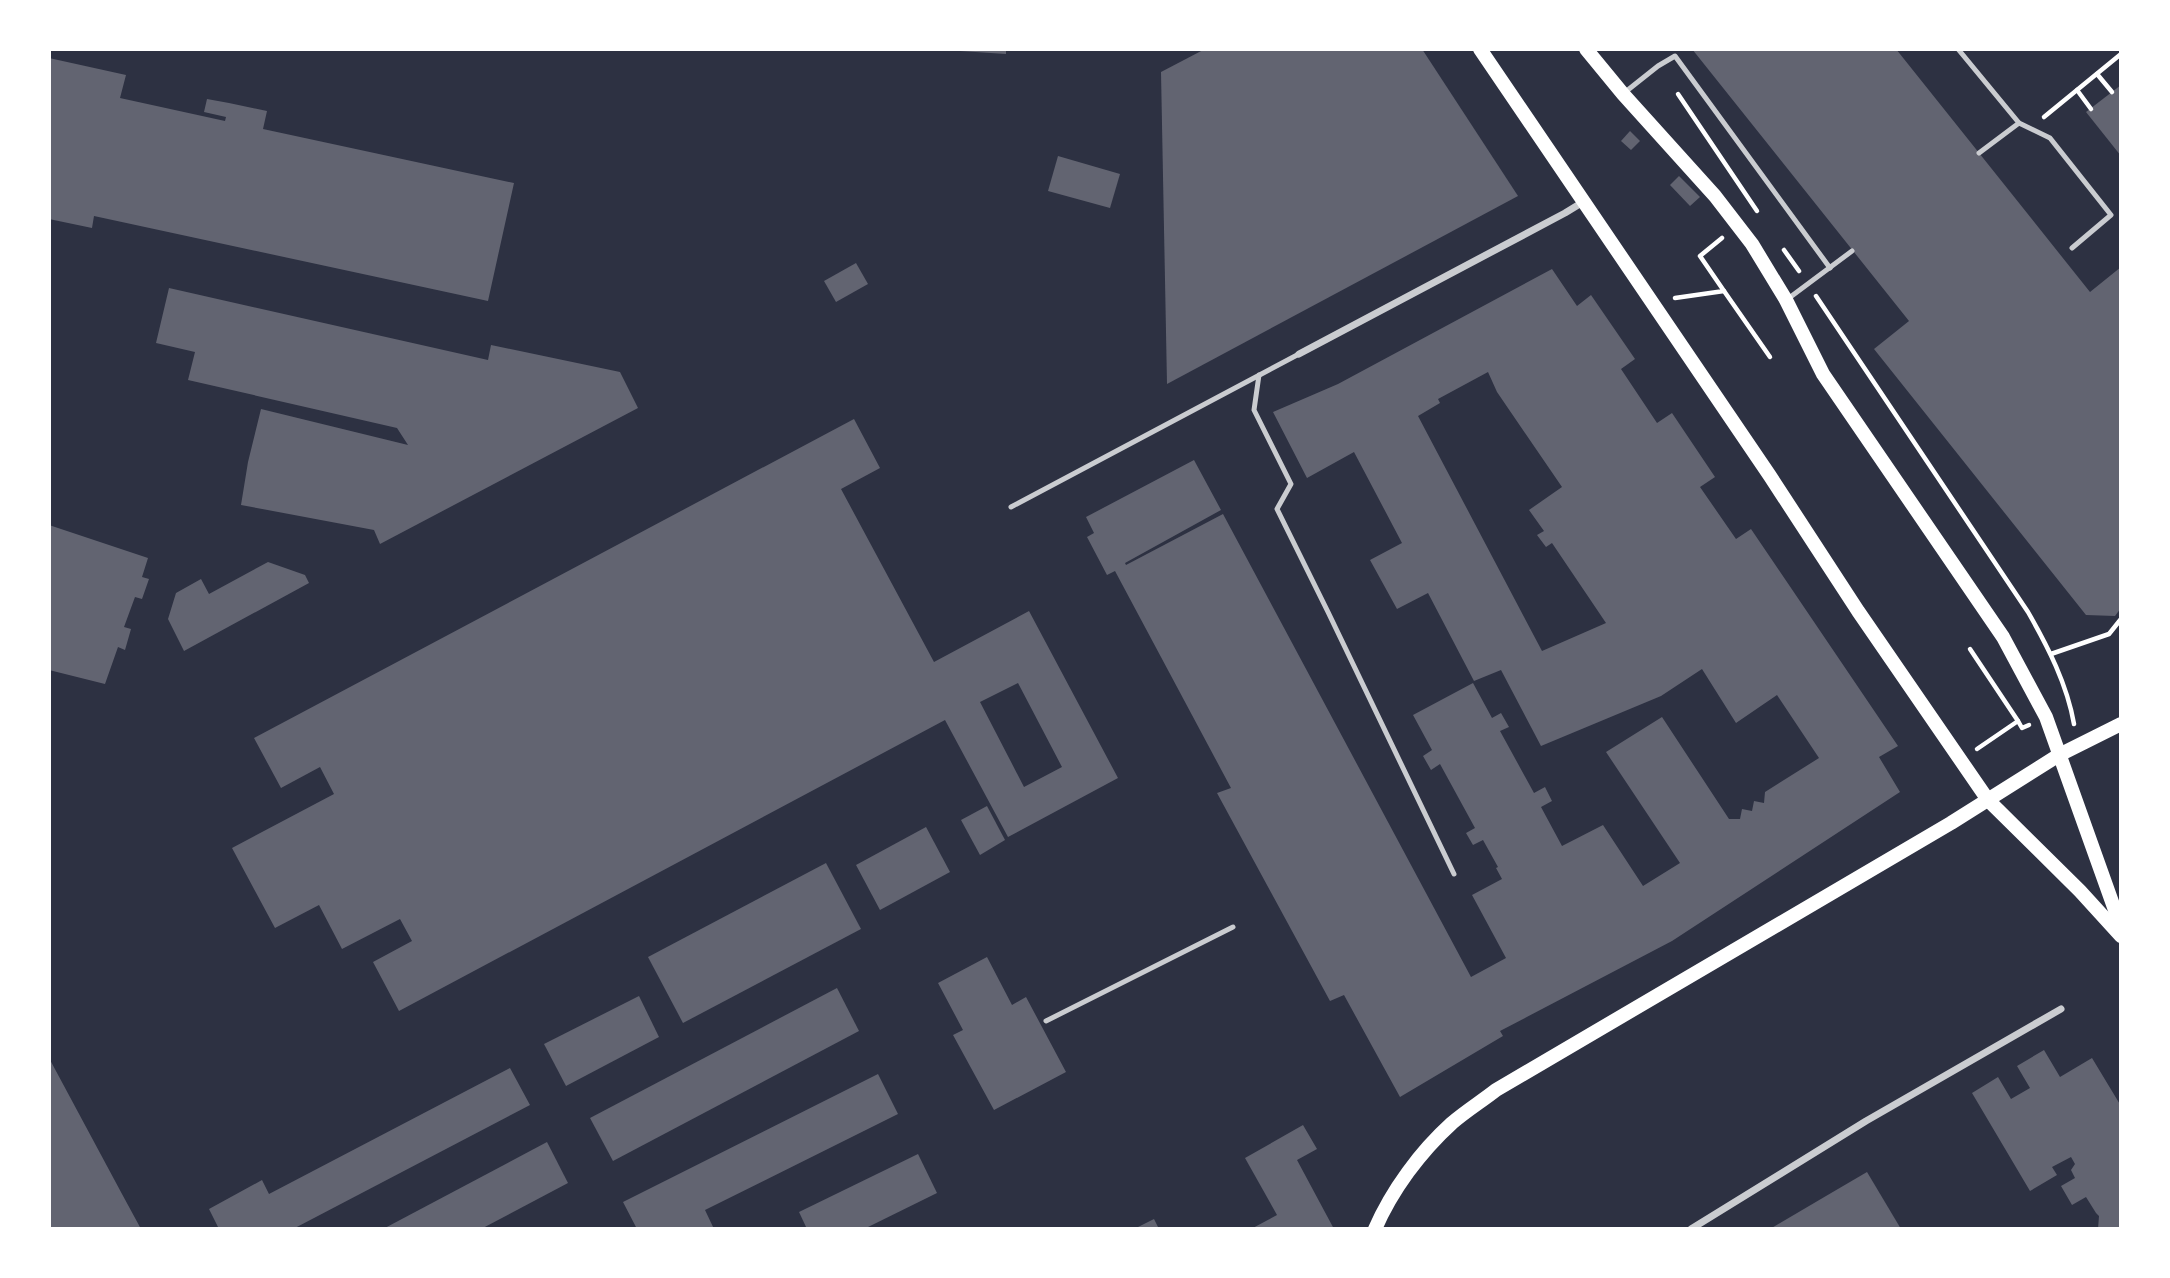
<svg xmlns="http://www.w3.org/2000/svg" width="2170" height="1278" viewBox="0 0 2170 1278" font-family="'Roboto Condensed',sans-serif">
	<rect width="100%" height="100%" fill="#2d3142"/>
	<!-- building -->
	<g fill="#626471" fill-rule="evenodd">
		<path d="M960,49H1006V54L960,51Z"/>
		<path d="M1205,49H1422L1518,196L1167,384L1161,72Z"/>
		<path d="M1692,49H1896L2090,292L2121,267V608L2115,616L2086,615L1874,349L1909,321Z"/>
		<path d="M49,58L126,75L120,98L225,121L226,117L204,112L207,99L229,103L267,111L263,129L514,183L488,301L94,216L92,228L49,219Z"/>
		<path d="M2121,85V156L2086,112Z"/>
		<path d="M1630,131L1640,141L1631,150L1621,141Z"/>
		<path d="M1058,156L1120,174L1110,208L1048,191Z"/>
		<path d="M1679,176L1700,197L1690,206L1670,185Z"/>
		<path d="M856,263L868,284L836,302L824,281Z"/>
		<path d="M1552,269L1577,306L1591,295L1635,359L1621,369L1657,423L1672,413L1715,477L1700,487L1736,539L1751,529L1898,746L1879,757L1900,792L1672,941L1500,1031L1503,1036L1400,1097L1344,995L1330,1001L1217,793L1231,788L1115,571L1107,575L1087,537L1094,533L1086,517L1194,460L1221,510L1125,563L1126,565L1223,514L1471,977L1506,958L1472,895L1502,879L1496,868L1498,867L1483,840L1473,845L1466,833L1475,828L1440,764L1431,770L1423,756L1432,750L1413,715L1473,683L1492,718L1501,713L1509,727L1500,731L1534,793L1545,787L1552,801L1541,807L1562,846L1603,825L1643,886L1680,863L1606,752L1662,717L1729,819H1740L1742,809L1752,811L1754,801L1764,803L1765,792L1819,758L1777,695L1736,723L1702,669L1661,696L1541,746L1501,670L1474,681L1428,593L1397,609L1370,560L1402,543L1354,452L1307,478L1273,412L1338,384ZM1488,372L1497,392L1562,487L1529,510L1544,531L1537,535L1546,547L1552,543L1606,623L1542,651L1418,416L1440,403L1438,399Z"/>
		<path d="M169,288L488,360L491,345L620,372L638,408L380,544L374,530L241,505L248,462L261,409L408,445L397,428L188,380L195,352L156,343Z"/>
		<path d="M854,419L880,468L841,489L934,662L1029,611L1118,778L1008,837L945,720L399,1011L373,962L412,941L400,919L342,949L319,905L275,928L232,848L334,794L320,767L281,788L254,738ZM1018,683L1062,767L1024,787L980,702Z"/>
		<path d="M49,525L148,558L142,577L149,579L142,599L135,597L124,627L131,629L125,650L118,647L105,684L49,670Z"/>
		<path d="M268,562L305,575L309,583L184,651L168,619L176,593L201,579L209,594Z"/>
		<path d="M987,806L1005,840L980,855L961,820Z"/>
		<path d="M926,827L950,872L880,910L856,865Z"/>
		<path d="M826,863L861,929L683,1023L648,957Z"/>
		<path d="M987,957L1012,1005L1026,997L1066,1072L994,1110L953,1035L963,1030L938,983Z"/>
		<path d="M837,988L859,1031L613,1161L590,1118Z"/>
		<path d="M639,996L659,1037L566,1086L544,1044Z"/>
		<path d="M2044,1050L2060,1077L2092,1058L2121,1106V1229H2098L2099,1216L2096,1213L2086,1197L2072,1205L2061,1186L2075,1178L2071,1170L2075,1164L2071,1157L2052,1167L2057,1175L2030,1191L1972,1093L1998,1077L2011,1099L2030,1088L2017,1066Z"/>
		<path d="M49,1058L122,1194L141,1229H49Z"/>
		<path d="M510,1068L530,1105L293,1229H219L209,1209L262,1180L269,1194Z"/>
		<path d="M878,1074L898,1114L705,1210L714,1229H637L623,1202Z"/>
		<path d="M1303,1125L1317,1149L1297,1160L1334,1229H1251L1277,1215L1245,1158Z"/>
		<path d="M547,1142L568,1183L481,1229H383Z"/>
		<path d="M918,1154L937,1193L864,1229H807L799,1212Z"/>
		<path d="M1867,1172L1901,1229H1770L1826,1196Z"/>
		<path d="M1154,1219L1159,1229H1134Z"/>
	</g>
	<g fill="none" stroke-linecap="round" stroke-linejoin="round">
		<!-- path -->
		<g stroke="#fff" stroke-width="4.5">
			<path d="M2097,74L2112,92"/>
			<path d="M2077,90L2091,109"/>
			<path d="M1678,94L1757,211"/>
			<path d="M2044,117L2121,54"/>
			<path d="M1784,250L1799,271"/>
			<path d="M1724,291L1770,357"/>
			<path d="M1816,296L2028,612C2048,647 2067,684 2074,724"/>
			<path d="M1675,298L1724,291L1700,256L1722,238"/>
			<path d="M1970,649L2018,721"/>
			<path d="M2051,654L2109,634L2121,619"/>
			<path d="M1977,749L2018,721L2022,728L2029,725"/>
		</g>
		<!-- service -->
		<g stroke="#caccd0" stroke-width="5">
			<path d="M1958,49L2019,123L1979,153"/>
			<path d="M1624,93L1658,66L1675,56L1830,268"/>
			<path d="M2019,123L2050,138L2111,215L2072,248"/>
			<path d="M1789,298L1852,251"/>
			<path d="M1259,375L1254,410L1291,484L1277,509L1328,612L1454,874"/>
			<path d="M1011,507L1299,354"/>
			<path d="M1046,1021L1233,927"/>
		</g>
		<!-- minor -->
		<g stroke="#caccd0" stroke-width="7">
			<path d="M1299,354L1565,213L1583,202"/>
			<path d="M1691,1229L1866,1121L2061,1009"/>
		</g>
		<!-- secondary -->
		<g stroke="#fff" stroke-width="14">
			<path d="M1480,49L1770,476L1858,611L1988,800L2080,891L2121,936"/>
			<path d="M1586,49L1623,94L1715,196L1752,244L1786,300L1823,374L2003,637L2046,717L2121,927"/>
			<path d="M1375,1229C1392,1190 1420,1152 1452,1123C1466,1111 1482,1101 1496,1090L1951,823L2059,755L2121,724"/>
		</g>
	</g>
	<!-- border -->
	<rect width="2170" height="1278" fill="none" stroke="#ffffff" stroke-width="102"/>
</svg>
